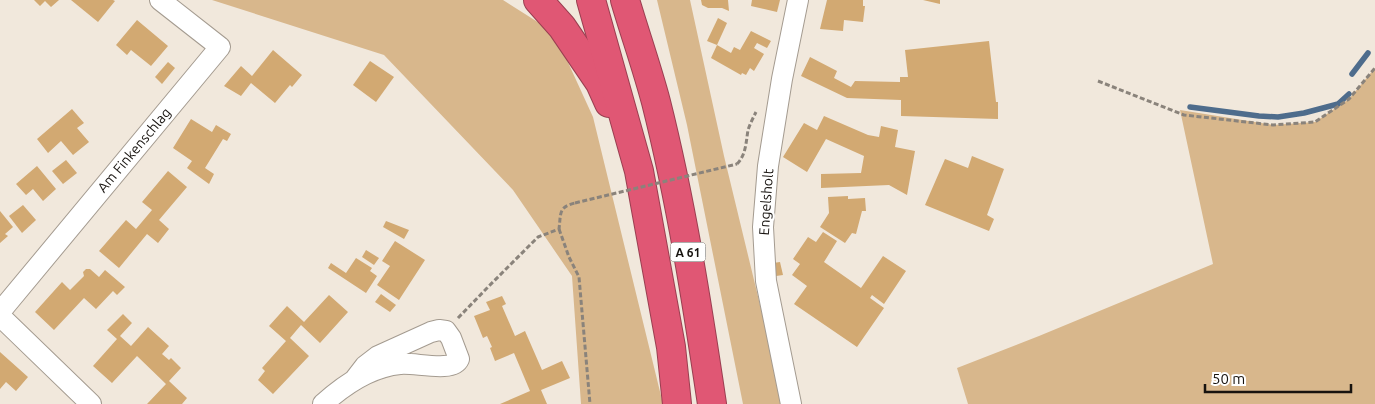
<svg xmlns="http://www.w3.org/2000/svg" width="1375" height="404" viewBox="0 0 1375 404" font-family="Ubuntu,sans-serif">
	<rect width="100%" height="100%" fill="#f1e8dc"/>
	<!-- green -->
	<g fill="#d8b78c">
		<path d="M212,0H503L544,26L566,58L593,117L663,404H581L572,276L513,190L384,55Z"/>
		<path d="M657,0H690L724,156L784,404H743L687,125Z"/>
		<path d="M1375,68V404H968L957,368L1039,336L1213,264L1180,110L1273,125L1315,122L1349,99Z"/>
	</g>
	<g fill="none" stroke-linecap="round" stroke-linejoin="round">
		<!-- stream -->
		<g stroke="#4e6c8c" stroke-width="5.5">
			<path d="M1352,74L1368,53"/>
			<path d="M1190,107L1259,116L1278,117L1304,113L1338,104L1349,94"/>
		</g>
	</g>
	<!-- building -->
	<g fill="#d2a972">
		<path d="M34,0H59L51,7L45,1L40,6Z"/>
		<path d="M71,0H113L115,1L98,22Z"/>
		<path d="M701,0H728L729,11L722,8H708L702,5Z"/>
		<path d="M752,0H780L777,12L751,6Z"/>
		<path d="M827,0H863V6H865L863,22L844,20L843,31L820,29Z"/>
		<path d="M923,0H940V4Z"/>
		<path d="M718,18L727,23L717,45L707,41Z"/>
		<path d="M137,20L168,46L151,66L131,50L127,55L116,45Z"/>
		<path d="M751,31L771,41L767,48L757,43L754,48L764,54L754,71L750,68L746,75L742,73L741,75L711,58L717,45L731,53L734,47L740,50Z"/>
		<path d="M989,41L996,102H998V119L901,116V100L847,98L801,76L810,57L837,71L834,78L851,87L855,81L900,82V77H908L905,50Z"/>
		<path d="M273,50L302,75L292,87L290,85L275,103L251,83L241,96L224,86L241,66L252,76Z"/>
		<path d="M370,61L394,77L376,102L353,85Z"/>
		<path d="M168,62L175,68L162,84L155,77Z"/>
		<path d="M72,109L84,123L77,128L89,142L73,155L61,141L48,153L37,139Z"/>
		<path d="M824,116L868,135L879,137L881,126L898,130L895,147L915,151L907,195L889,185L821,188V174L861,173L864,156L826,139L807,172L783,157L804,123L817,130Z"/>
		<path d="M191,119L212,132L216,125L231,134L227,141L223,139L205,168L214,174L209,184L187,168L192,161L173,148Z"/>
		<path d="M972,156L1004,169L987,215L994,219L989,231L925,205L945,159L968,168Z"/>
		<path d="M66,160L77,173L63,184L52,171Z"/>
		<path d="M37,166L56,189L43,201L33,189L26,195L16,184Z"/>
		<path d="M168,171L187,187L159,220L169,229L158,243L147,234L119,268L99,251L126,220L136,229L152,210L142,202Z"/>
		<path d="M848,196V199L865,198L866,211H862L856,234L852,233L845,243L820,227L829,213L828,197Z"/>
		<path d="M23,205L36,220L22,233L9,216Z"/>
		<path d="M0,211L13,227L5,234L8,236L0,243Z"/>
		<path d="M386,221L409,230L404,239L383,227Z"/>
		<path d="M823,232L837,241L824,262L861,288L883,256L906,271L884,304L872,295L870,298L884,308L857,347L794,304L807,286L792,275L800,264L793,259L808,237L816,242Z"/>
		<path d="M395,241L425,260L399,300L377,285L390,266L382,261Z"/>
		<path d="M366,250L379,258L374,265L362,257Z"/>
		<path d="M356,258L372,268L370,271L377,276L366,293L328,268L331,263L346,273Z"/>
		<path d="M780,262L783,275L776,276L773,263Z"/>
		<path d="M86,269H90L99,277L105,270L125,287L117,295L113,291L96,309L84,298L54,330L35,312L62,282L70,290L84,276L83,272Z"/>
		<path d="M381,294L396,305L390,312L375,302Z"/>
		<path d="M329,295L348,312L320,343L301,325L290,338L309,356L273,394L258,380L265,371L262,368L286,341L269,326L287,306L304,322Z"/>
		<path d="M502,296L506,304L502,306L515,336L525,331L542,370L562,361L570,378L541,390L547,404H500L530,391L514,353L495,361L490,348L492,347L487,336L483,338L474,316L490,310L486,302Z"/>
		<path d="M123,314L132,323L120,336L131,346L148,327L169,346L162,354L169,360L171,358L181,368L169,381L187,398L182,404H147L166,384L137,356L112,383L93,366L117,339L107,330Z"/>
		<path d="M0,352L28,377L16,391L6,382L0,389Z"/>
	</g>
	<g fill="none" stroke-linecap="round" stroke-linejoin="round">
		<!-- street casing -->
		<g stroke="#a49b90" stroke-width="22">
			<g id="street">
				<path d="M0,312L220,47L160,0"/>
				<path d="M0,316L91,404"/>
				<path d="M323,404C345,384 370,367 400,364C414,362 453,373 459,359L451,338L446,331L439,330L431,332L378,356L365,366L355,379"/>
				<path d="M791,404L766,281L763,227L768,166L782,79L798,0"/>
			</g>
		</g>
		<!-- highway casing -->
		<g stroke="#9a3f51" stroke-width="30">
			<g id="highway">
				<path d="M538,0L562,27L600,83L609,103"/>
				<path d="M591,0L639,171L671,347L677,404"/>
				<path d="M625,0C635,34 647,68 656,102C681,201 697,303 712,404"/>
			</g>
		</g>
		<!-- path -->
		<g stroke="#8a837b" stroke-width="3" stroke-dasharray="5 2.5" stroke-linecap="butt">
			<path d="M1098,81L1184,115L1273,125L1315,122L1349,99L1375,68"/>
			<path d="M737,164C746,155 746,142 748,130C750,124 753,118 756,112"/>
			<path d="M559,229L569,257L579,277L590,404"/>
			<path d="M458,318L489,286L538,237L559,229C561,214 558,207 575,203"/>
		</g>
		<!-- street -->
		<use href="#street" stroke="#fff" stroke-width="20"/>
		<!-- highway -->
		<use href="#highway" stroke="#e05774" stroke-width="28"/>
		<!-- path-bridge -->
		<path stroke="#8a837b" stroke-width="3" stroke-dasharray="5 2.5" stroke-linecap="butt" d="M575,203L737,164"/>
	</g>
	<g text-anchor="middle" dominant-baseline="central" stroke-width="4.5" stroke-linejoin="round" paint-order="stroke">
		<!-- shield labels -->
		<rect fill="#fff" stroke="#5d5a57" stroke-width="1" x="670.5" y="242.5" width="35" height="19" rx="4"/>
		<g font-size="12" font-weight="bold" fill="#17130f">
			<text x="688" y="252">A 61</text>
		</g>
		<!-- street labels -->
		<g font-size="14" fill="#17130f" stroke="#fff">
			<text transform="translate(134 150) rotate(-50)">Am Finkenschlag</text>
			<text transform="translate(766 202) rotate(-86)">Engelsholt</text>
		</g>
	</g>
	<!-- scale -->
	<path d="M1205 384v8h146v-8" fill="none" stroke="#17130f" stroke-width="2.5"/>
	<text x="1212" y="384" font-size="15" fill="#17130f" stroke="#ffffff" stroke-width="4" paint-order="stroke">50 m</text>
</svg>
